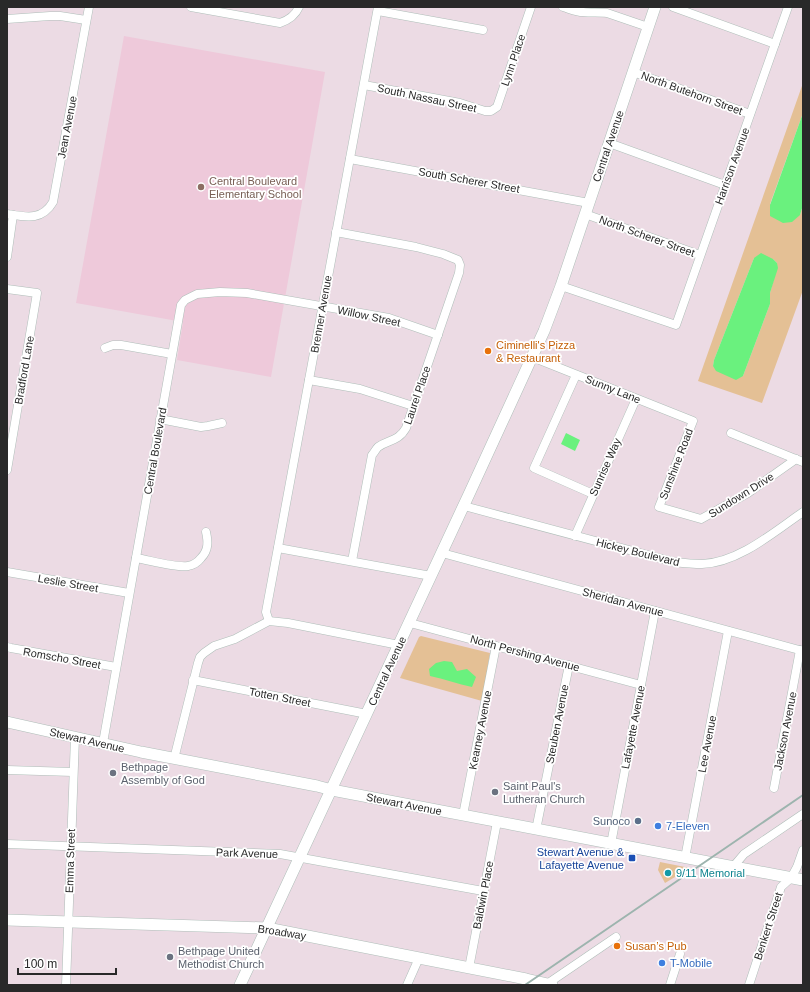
<svg xmlns="http://www.w3.org/2000/svg" width="810" height="992" viewBox="0 0 810 992" font-family="Arial,sans-serif">
	<rect width="100%" height="100%" fill="#ecdbe4"/>
	<!-- education -->
	<path fill="#eec9da" d="M124,36L325,72L271,377L177,360L183,322L76,303Z"/>
	<!-- green -->
	<g fill="#e4c095" fill-rule="evenodd">
		<path d="M803,83V113L770,204L800,215L803,205V290L762,403L698,381ZM754,258L773,259L777,263V268L770,293V304L743,376L713,366L714,360Z"/>
		<path d="M421,636L490,653L482,701L400,678L419,637Z"/>
		<path d="M660,862L690,868L665,883L658,870Z"/>
	</g>
	<!-- water -->
	<g fill="#6af17e">
		<path d="M803,113V205L800,215L792,222L783,223L770,216V205Z"/>
		<path d="M761,253L773,259L777,263L778,268L770,293V304L743,376L736,380L716,371L713,366L714,360L754,258Z"/>
		<path d="M566,433L580,440L575,451L561,444Z"/>
		<path d="M444,661L452,662L457,671L467,669L476,677L472,687C458,684 444,679 430,676L429,669L436,663Z"/>
	</g>
	<g fill="none" stroke-linecap="round" stroke-linejoin="round">
		<!-- street casing -->
		<g stroke="#afbeb9" stroke-width="9">
			<g id="street">
				<path d="M191,7L280,23C289,20 295,16 299,7"/>
				<path d="M563,7C570,9 576,12 583,12C591,13 599,12 607,13L648,27"/>
				<path d="M673,7L775,44"/>
				<path d="M378,11L483,30"/>
				<path d="M7,19L50,16H60L86,20"/>
				<path d="M633,72L750,114"/>
				<path d="M364,85L460,103L485,111H491L497,107L531,7"/>
				<path d="M609,143L725,185"/>
				<path d="M350,159L589,203"/>
				<path d="M7,214C26,217 42,221 53,202L89,7"/>
				<path d="M585,214L700,255"/>
				<path d="M336,232L416,247L443,254L458,260L460,265L459,273L406,428C398,442 389,439 378,447C376,449 374,453 372,455L352,561"/>
				<path d="M7,257L13,215"/>
				<path d="M561,286L676,325L788,7"/>
				<path d="M7,289L37,293L7,470"/>
				<path d="M105,348L113,345H121L172,354"/>
				<path d="M532,357L693,421L659,507L701,519L748,493L796,459"/>
				<path d="M576,375L534,468L593,494"/>
				<path d="M309,380L360,389L413,406"/>
				<path d="M160,419L201,427L208,426L222,423"/>
				<path d="M731,433L803,462"/>
				<path d="M464,506L674,562C683,563 693,564 702,564C738,563 774,532 803,512"/>
				<path d="M575,536L636,399"/>
				<path d="M278,548L431,576"/>
				<path d="M442,553L803,651"/>
				<path d="M136,558C149,560 176,568 188,566C194,565 198,562 201,558C209,550 208,541 206,532"/>
				<path d="M7,572L129,593"/>
				<path d="M269,621L266,612L378,7"/>
				<path d="M410,623L641,685"/>
				<path d="M7,647L11,648L116,667"/>
				<path d="M193,680L367,714"/>
				<path d="M103,743L181,305L185,300L197,294L220,292L247,293L389,318L438,335"/>
				<path d="M174,759L198,663L200,657L204,653L214,646L235,639L269,621L288,623L399,645"/>
				<path d="M7,770L73,772"/>
				<path d="M774,788L800,650"/>
				<path d="M463,815L496,646"/>
				<path d="M536,830L569,665"/>
				<path d="M7,844L280,854L483,891"/>
				<path d="M611,844L655,611"/>
				<path d="M685,858L728,631"/>
				<path d="M733,867L744,854L803,814"/>
				<path d="M469,968L497,822"/>
				<path d="M547,984L616,937"/>
				<path d="M66,985L75,737"/>
				<path d="M407,985L419,958"/>
				<path d="M670,985L680,954"/>
				<path d="M749,985L781,887L791,878L797,867L803,850"/>
			</g>
		</g>
		<!-- secondary casing -->
		<g stroke="#afbeb9" stroke-width="12">
			<g id="secondary">
				<path d="M7,722L141,752L317,786L332,790L803,880"/>
				<path d="M7,920L267,928L419,958L526,979L552,985"/>
				<path d="M240,985L470,492L532,357L544,331L561,286L655,7"/>
			</g>
		</g>
		<!-- street -->
		<use href="#street" stroke="#fff" stroke-width="8"/>
		<!-- secondary -->
		<use href="#secondary" stroke="#fff" stroke-width="11"/>
		<!-- rail -->
		<path stroke="#9db4ae" stroke-width="2" d="M525,985L803,795"/>
	</g>
	<!-- markers -->
	<circle fill="#8d6e63" stroke="#fff" stroke-width="1.5" cx="201" cy="187" r="4"/>
	<g fill="#e8710a" stroke="#fff" stroke-width="1.5">
		<circle cx="488" cy="351" r="4"/>
		<circle cx="617" cy="946" r="4"/>
	</g>
	<g fill="#6b7280" stroke="#fff" stroke-width="1.5">
		<circle cx="113" cy="773" r="4"/>
		<circle cx="495" cy="792" r="4"/>
		<circle cx="170" cy="957" r="4"/>
	</g>
	<circle fill="#5c6f8a" stroke="#fff" stroke-width="1.5" cx="638" cy="821" r="4"/>
	<g fill="#3f7fe0" stroke="#fff" stroke-width="1.5">
		<circle cx="658" cy="826" r="4"/>
		<circle cx="662" cy="963" r="4"/>
	</g>
	<rect fill="#1a4fb4" stroke="#fff" stroke-width="1.5" x="628" y="854" width="8" height="8" rx="2"/>
	<circle fill="#0f9aa8" stroke="#fff" stroke-width="1.5" cx="668" cy="873" r="4"/>
	<g text-anchor="middle" dominant-baseline="central" stroke-width="3.5" stroke-linejoin="round" paint-order="stroke">
		<!-- street labels -->
		<g font-size="11" fill="#292929" stroke="#fff">
			<text transform="translate(513 60) rotate(-71)">Lynn Place</text>
			<text transform="translate(692 93) rotate(20)">North Butehorn Street</text>
			<text transform="translate(427 98) rotate(12)">South Nassau Street</text>
			<text transform="translate(67 127) rotate(-79)">Jean Avenue</text>
			<text transform="translate(608 146) rotate(-71)">Central Avenue</text>
			<text transform="translate(732 166) rotate(-70)">Harrison Avenue</text>
			<text transform="translate(469 180) rotate(10)">South Scherer Street</text>
			<text transform="translate(647 236) rotate(20)">North Scherer Street</text>
			<text transform="translate(321 314) rotate(-80)">Brenner Avenue</text>
			<text transform="translate(369 316) rotate(12)">Willow Street</text>
			<text transform="translate(24 370) rotate(-80)">Bradford Lane</text>
			<text transform="translate(613 389) rotate(22)">Sunny Lane</text>
			<text transform="translate(417 395) rotate(-71)">Laurel Place</text>
			<text transform="translate(155 451) rotate(-80)">Central Boulevard</text>
			<text transform="translate(676 464) rotate(-69)">Sunshine Road</text>
			<text transform="translate(605 467) rotate(-66)">Sunrise Way</text>
			<text transform="translate(741 495) rotate(-32)">Sundown Drive</text>
			<text transform="translate(638 552) rotate(14)">Hickey Boulevard</text>
			<text transform="translate(68 583) rotate(10)">Leslie Street</text>
			<text transform="translate(623 602) rotate(15)">Sheridan Avenue</text>
			<text transform="translate(525 653) rotate(15)">North Pershing Avenue</text>
			<text transform="translate(62 658) rotate(10)">Romscho Street</text>
			<text transform="translate(387 671) rotate(-65)">Central Avenue</text>
			<text transform="translate(280 697) rotate(11)">Totten Street</text>
			<text transform="translate(557 724) rotate(-79)">Steuben Avenue</text>
			<text transform="translate(633 727) rotate(-79)">Lafayette Avenue</text>
			<text transform="translate(480 730) rotate(-79)">Kearney Avenue</text>
			<text transform="translate(785 731) rotate(-79)">Jackson Avenue</text>
			<text transform="translate(87 740) rotate(13)">Stewart Avenue</text>
			<text transform="translate(707 744) rotate(-79)">Lee Avenue</text>
			<text transform="translate(404 804) rotate(11)">Stewart Avenue</text>
			<text transform="translate(247 853) rotate(2)">Park Avenue</text>
			<text transform="translate(70 861) rotate(-88)">Emma Street</text>
			<text transform="translate(483 895) rotate(-79)">Baldwin Place</text>
			<text transform="translate(768 926) rotate(-72)">Benkert Street</text>
			<text transform="translate(282 932) rotate(9)">Broadway</text>
		</g>
		<!-- education labels -->
		<g font-size="11" fill="#785e54" stroke="#fff" text-anchor="start">
			<text x="209" y="181">Central Boulevard<tspan x="209" dy="13">Elementary School</tspan></text>
		</g>
		<!-- food labels -->
		<g font-size="11" fill="#c56008" stroke="#fff" text-anchor="start">
			<text x="496" y="345">Ciminelli's Pizza<tspan x="496" dy="13">&amp; Restaurant</tspan></text>
			<text x="625" y="946">Susan’s Pub</text>
		</g>
		<!-- worship labels -->
		<g font-size="11" fill="#5b616d" stroke="#fff" text-anchor="start">
			<text x="121" y="767">Bethpage<tspan x="121" dy="13">Assembly of God</tspan></text>
			<text x="503" y="786">Saint Paul's<tspan x="503" dy="13">Lutheran Church</tspan></text>
			<text x="178" y="951">Bethpage United<tspan x="178" dy="13">Methodist Church</tspan></text>
		</g>
		<!-- service labels -->
		<g font-size="11" fill="#4e5e75" stroke="#fff" text-anchor="end">
			<text x="630" y="821">Sunoco</text>
		</g>
		<!-- shop labels -->
		<g font-size="11" fill="#366cbe" stroke="#fff" text-anchor="start">
			<text x="666" y="826">7-Eleven</text>
			<text x="670" y="963">T-Mobile</text>
		</g>
		<!-- transit labels -->
		<g font-size="11" fill="#164399" stroke="#fff" text-anchor="end">
			<text x="624" y="852">Stewart Avenue &amp;<tspan x="624" dy="13">Lafayette Avenue</tspan></text>
		</g>
		<!-- culture labels -->
		<g font-size="11" fill="#0d838f" stroke="#fff" text-anchor="start">
			<text x="676" y="873">9/11 Memorial</text>
		</g>
	</g>
	<!-- border -->
	<rect width="810" height="992" fill="none" stroke="#292929" stroke-width="16"/>
	<!-- scale -->
	<path d="M18 968v6h98v-6" fill="none" stroke="#292929" stroke-width="2"/>
	<text x="24" y="968" font-size="12" fill="#292929" stroke="#ffffff" stroke-width="3" paint-order="stroke">100 m</text>
</svg>
